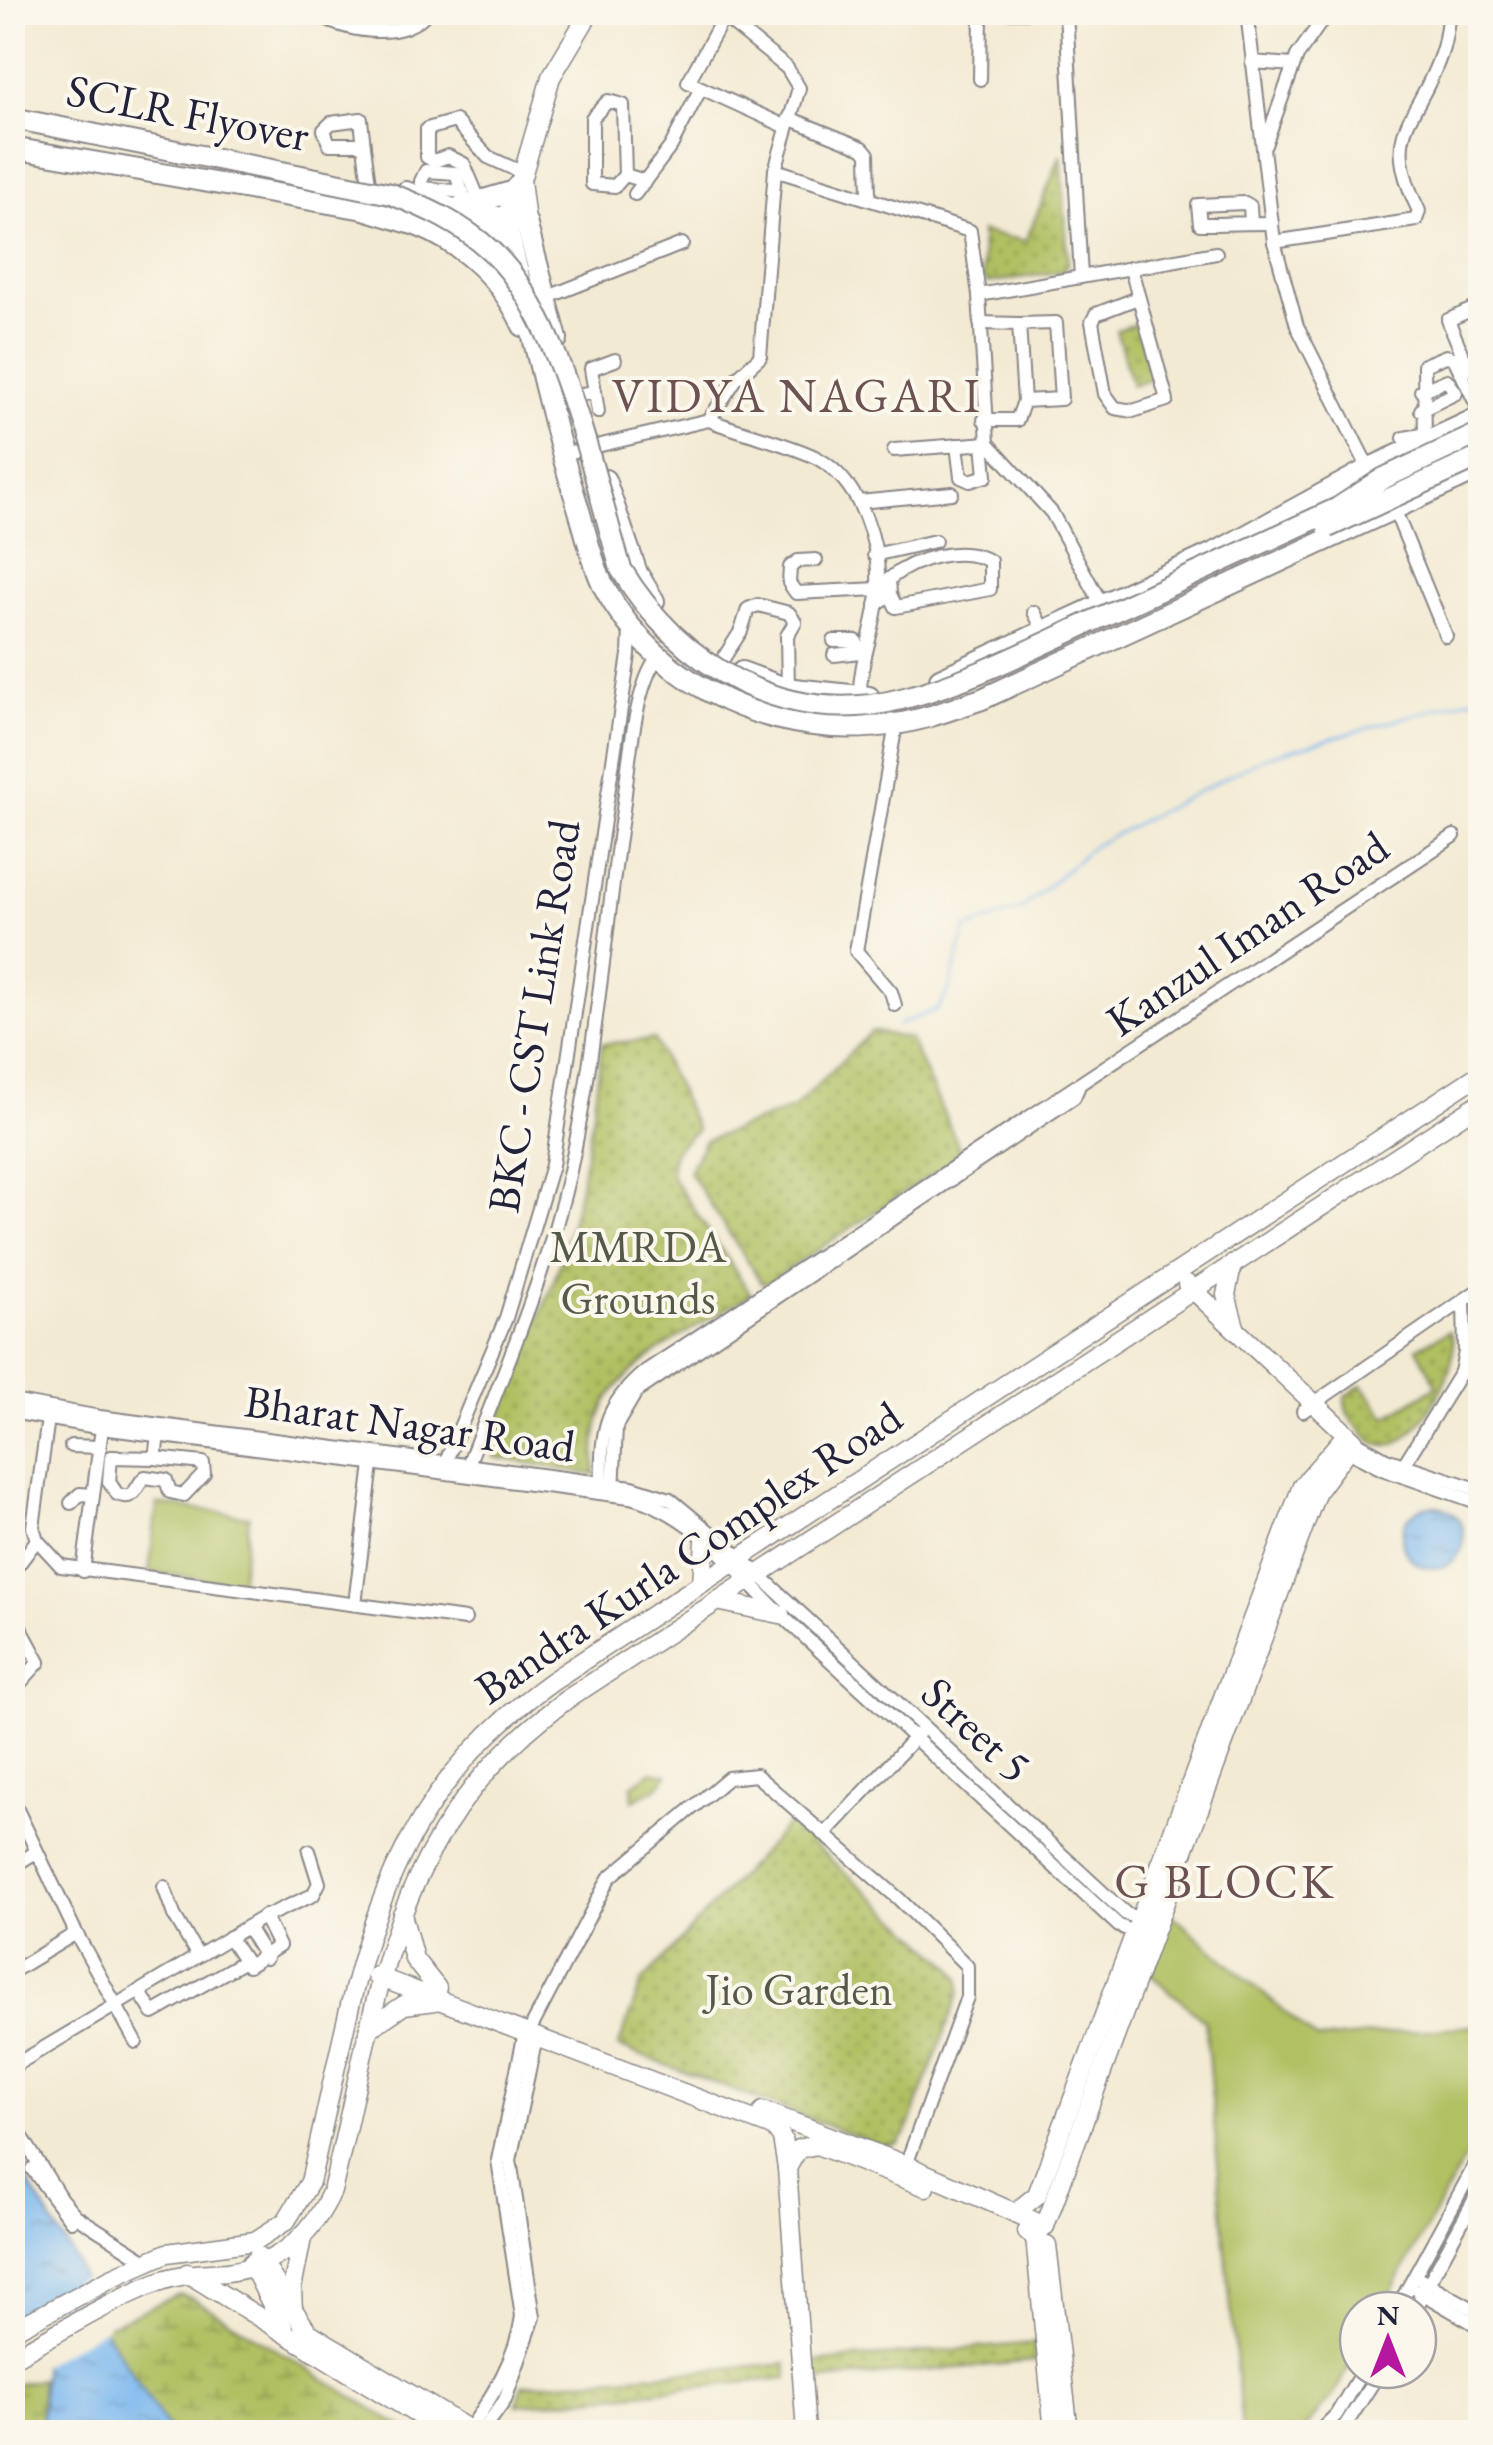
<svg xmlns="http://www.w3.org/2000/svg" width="1493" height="2445" viewBox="0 0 1493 2445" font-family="'EB Garamond',serif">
	<defs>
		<pattern id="wetland-marsh" width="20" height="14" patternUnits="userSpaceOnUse" patternTransform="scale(2.5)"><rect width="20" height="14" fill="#b1c062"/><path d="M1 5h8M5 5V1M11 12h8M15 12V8" fill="none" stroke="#909c52"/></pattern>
		<pattern id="park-dots" width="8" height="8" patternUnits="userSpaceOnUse" patternTransform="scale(2.5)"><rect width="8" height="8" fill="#b1c062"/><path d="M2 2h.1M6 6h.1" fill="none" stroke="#909c52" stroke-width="1.8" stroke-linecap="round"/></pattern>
		<pattern id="water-ripples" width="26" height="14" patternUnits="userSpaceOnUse" patternTransform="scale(2.5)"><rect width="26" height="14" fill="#7cb8ee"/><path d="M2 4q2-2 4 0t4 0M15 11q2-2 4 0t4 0" fill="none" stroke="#6595c2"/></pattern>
	</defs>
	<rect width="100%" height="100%" fill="#fbf7ec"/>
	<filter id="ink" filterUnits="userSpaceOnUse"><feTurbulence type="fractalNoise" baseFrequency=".01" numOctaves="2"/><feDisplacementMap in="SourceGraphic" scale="20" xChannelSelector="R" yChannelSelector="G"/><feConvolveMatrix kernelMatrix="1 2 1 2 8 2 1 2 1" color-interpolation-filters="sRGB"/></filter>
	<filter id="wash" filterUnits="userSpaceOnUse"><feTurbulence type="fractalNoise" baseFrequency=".0048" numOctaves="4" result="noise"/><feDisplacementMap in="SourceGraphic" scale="40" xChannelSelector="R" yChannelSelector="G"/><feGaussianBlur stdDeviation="2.25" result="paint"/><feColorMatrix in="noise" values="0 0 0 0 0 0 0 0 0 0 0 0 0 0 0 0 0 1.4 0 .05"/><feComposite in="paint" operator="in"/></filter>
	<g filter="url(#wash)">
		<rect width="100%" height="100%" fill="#f3ead3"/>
		<!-- green -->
		<g fill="#b1c062" stroke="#6a714e" stroke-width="2.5">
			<path d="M157,1504L249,1516L240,1584L149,1572Z"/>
			<path d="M652,1771L668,1774L657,1788L633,1800L632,1785Z"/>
			<path d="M1171,1914L1317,2040L1480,2025V2132L1381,2310H1358V2351L1332,2397L1301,2432H1242L1205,2021L1151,1975Z"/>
		</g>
		<!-- wetland -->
		<g fill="url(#wetland-marsh)" stroke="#6a714e" stroke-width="2.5">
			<path d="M179,2294L194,2299L410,2432H170L103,2328Z"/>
			<path d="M41,2379V2432H13V2385Z"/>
		</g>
		<!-- park -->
		<g fill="url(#park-dots)" stroke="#6a714e" stroke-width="2.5">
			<path d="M1061,155L1068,262L1063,271L988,283L983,277L981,232L1026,241Z"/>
			<path d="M1143,322L1159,377L1132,385L1116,330Z"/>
			<path d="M872,1031L910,1039L962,1154L768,1283L761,1282L689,1172L704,1141L794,1108Z"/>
			<path d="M654,1039L697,1130C680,1144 667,1153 672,1177L751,1294C710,1320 625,1361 604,1406C594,1427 595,1452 595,1475L494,1457C500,1390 537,1332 558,1269C581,1196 593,1120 602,1044Z"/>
			<path d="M1449,1331C1468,1359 1418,1443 1388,1446C1376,1447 1369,1438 1362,1431C1351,1420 1344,1412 1345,1397L1362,1385L1386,1417L1437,1386L1417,1348Z"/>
			<path d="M789,1823L951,1965L960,1978V1992L906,2134L897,2144L882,2146L618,2047L642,1982Z"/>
			<path d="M1034,2343L1035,2361L813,2381L811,2362Z"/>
			<path d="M786,2363L788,2378L517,2405L522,2385Z"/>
		</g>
		<!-- water -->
		<g fill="url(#water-ripples)" stroke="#4f6d94" stroke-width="2.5">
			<circle cx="1433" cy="1537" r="31"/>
			<path d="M12,2155L75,2260L103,2328L170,2432H41L43,2369L13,2323Z"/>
		</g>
		<!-- pier -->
		<path fill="#f3ead3" d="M85,2277L108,2327L39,2366L12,2332L13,2317Z"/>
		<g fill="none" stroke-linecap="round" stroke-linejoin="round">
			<!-- stream -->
			<path stroke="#7cb8ee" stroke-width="2.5" d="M898,1025L938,1009L949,990L966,929L1022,909L1093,846L1265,757L1480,696"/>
		</g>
	</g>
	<g filter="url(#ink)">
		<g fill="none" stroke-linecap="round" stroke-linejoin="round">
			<!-- minor casing -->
			<g stroke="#8a8687" stroke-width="16">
				<g id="minor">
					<path d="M312,12C341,31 402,43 427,12"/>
					<path d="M949,12H1049"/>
					<path d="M1066,12L1081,277"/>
					<path d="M1247,12L1274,242L1297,326L1371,473"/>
					<path d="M726,13L688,82L787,127"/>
					<path d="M723,16L787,68L799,88L775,170L970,231L979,295L988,443L1052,513L1102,605"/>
					<path d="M1252,62L1293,65"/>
					<path d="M980,79L981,14"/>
					<path d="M789,118L863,148L868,154L869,197"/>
					<path d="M364,144H329L324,130L331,123L361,119C363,140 366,162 369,183"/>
					<path d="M1265,145L1297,56L1328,12"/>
					<path d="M625,175L623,105L608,101L592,118V184L615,186L625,175L645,181"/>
					<path d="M421,181L426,171L456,173L466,206"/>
					<path d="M423,188L463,192"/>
					<path d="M635,194L671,146L701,88"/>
					<path d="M480,202L464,164L448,156L434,161L427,157V129L455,121L488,157L523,173"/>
					<path d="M1251,223L1250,206L1245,203L1198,205L1200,224C1224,224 1248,223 1272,223"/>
					<path d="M1274,242L1416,220L1419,211C1378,127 1419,123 1442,51C1446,39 1447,25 1449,12"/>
					<path d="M1131,269L1167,400L1133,411L1115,408L1105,394L1092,322L1096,314L1138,298"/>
					<path d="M979,295L1216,253"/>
					<path d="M543,299L682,244"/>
					<path d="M980,323L1019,324"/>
					<path d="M1469,370L1448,320L1480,306"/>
					<path d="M595,392L598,412"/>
					<path d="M576,395L595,392L591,369L615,360"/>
					<path d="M1421,410L1456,393L1447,380L1421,391"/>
					<path d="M709,420C741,433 790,444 817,458C861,482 881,545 878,592C876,628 859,660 860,697"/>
					<path d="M984,420H1017L1024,401L1061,399L1056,323L1019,324L1024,401"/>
					<path d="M1404,438L1422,435"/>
					<path d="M1425,443L1424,365L1446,356L1454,358L1480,412"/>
					<path d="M957,445L961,477L970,481L986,476L983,443"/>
					<path d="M894,450L988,443"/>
					<path d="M562,454L709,420L736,379L760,357L775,170"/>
					<path d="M859,502L952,493"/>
					<path d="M1393,506L1446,636"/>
					<path d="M874,555L935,541"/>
					<path d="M816,560L798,561L790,567L789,583L796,593L879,589"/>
					<path d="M876,605L890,594L889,579C915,558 960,545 990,561V589L896,607L890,594"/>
					<path d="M1034,612L1044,631"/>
					<path d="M834,641H856L857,652"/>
					<path d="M834,655L861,652"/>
					<path d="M721,662L741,631L748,609L758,605L789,613L795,622L787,636L788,688"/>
					<path d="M895,1005L891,992L856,951L896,724"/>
					<path d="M12,1401L100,1417L632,1487L670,1499L741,1558L1126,1914L1145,1920"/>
					<path d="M49,1411L33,1527L37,1540L61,1566L465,1619"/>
					<path d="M1303,1411L1480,1289"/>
					<path d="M12,1412L102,1428L630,1497C693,1513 736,1570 780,1614L1119,1926L1143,1935"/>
					<path d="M1354,1441L1386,1459L1480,1490"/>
					<path d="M71,1446L100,1447"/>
					<path d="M1345,1450L1382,1469L1480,1503"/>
					<path d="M155,1458L203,1463L204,1474L184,1495L170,1492L166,1480L145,1477C135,1486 136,1502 117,1494L109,1482L111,1457L155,1458L158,1435"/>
					<path d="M445,1463L506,1318L552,1165L629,655L630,627"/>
					<path d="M468,1465C505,1368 547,1272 570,1171C596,1052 605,930 623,810C628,772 634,684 659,656"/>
					<path d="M1398,1474L1461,1372L1465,1352L1464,1300"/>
					<path d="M602,1491C601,1436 601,1407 646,1371L1454,836"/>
					<path d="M613,1493L616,1426L636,1392L1074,1097L1078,1088"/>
					<path d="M71,1503L80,1494L93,1495"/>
					<path d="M83,1571L102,1428"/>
					<path d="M12,1573L37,1540"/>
					<path d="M355,1604L373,1456"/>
					<path d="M12,1612L39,1662L12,1692"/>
					<path d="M12,1799L76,1933L136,2042"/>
					<path d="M826,1833L919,1733"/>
					<path d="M12,1867L36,1852"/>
					<path d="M164,1887L174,1915L198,1956"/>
					<path d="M247,1927L266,1958"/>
					<path d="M229,1937L248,1966L279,1946L264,1916"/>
					<path d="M12,1972L76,1933"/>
					<path d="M139,1991L153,2013L243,1962"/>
					<path d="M533,2024L609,1878L728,1778L756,1775L899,1899L967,1966V1997L906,2165"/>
					<path d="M12,2067L262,1918L313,1895L319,1883L309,1851"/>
					<path d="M12,2121L61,2199L76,2216L148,2262"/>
					<path d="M32,2169L71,2221"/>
					<path d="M1421,2280L1480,2313"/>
					<path d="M1418,2291L1480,2327"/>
					<path d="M1396,2310L1480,2156"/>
					<path d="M1414,2310L1480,2189"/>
					<path d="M468,2432C492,2396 516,2360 522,2316L498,2160L525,2033"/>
					<path d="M482,2432L505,2400L534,2317L510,2160L536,2037"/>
					<path d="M1319,2432L1336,2415L1363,2370"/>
					<path d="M1341,2432L1381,2370"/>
				</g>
			</g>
			<!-- major casing -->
			<g stroke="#8a8687" stroke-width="21">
				<g id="major">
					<path d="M521,180L526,222"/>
					<path d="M508,220L511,192L521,180L551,77L590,12"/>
					<path d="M1232,1265L1226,1295L1235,1327"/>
					<path d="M702,1583L705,1541"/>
					<path d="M717,1601L780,1614"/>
					<path d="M402,1914L414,1959L437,1988"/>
					<path d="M376,1976L775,2128L782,2138L787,2168L806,2432"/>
					<path d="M373,2026L404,2005L435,2001"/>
					<path d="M763,2111L906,2165L1045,2226"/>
					<path d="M787,2168L798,2149L817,2145L926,2187"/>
					<path d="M1015,2213L1037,2195L1302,1486L1345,1436"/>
					<path d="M1027,2231L1035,2237L1054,2432"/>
					<path d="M1035,2237L1045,2226L1317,1491L1354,1441L1187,1284"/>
					<path d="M1047,2246L1069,2432"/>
					<path d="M258,2256L308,2332L473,2432"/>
					<path d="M251,2263L284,2329"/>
					<path d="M187,2273L446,2432"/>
					<path d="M293,2311L292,2289L302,2238"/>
					<path d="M12,2331L111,2278L167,2253L255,2241L286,2221L310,2182C359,1978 368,1813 552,1681L1480,1074"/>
					<path d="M12,2358C60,2332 107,2302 158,2282C181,2273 202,2274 227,2272C277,2266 311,2237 332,2191C381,1992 387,1831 566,1700L1480,1103"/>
				</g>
			</g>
			<!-- highway casing -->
			<g stroke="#8a8687" stroke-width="24">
				<g id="highway">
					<path d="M12,148L364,209L413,224L443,221L509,235C531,326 550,417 578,507C586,533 592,563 604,587C659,690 781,742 895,724C925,720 954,708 982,699L1480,469"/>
					<path d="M406,192L453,209L526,222L557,339"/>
					<path d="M460,207L511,192"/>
					<path d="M416,225C463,243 503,281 523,326"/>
					<path d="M605,480L637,573L654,601"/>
					<path d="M742,672L785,688L869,697"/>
					<path d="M940,679L1220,550L1368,469L1480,417"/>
				</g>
			</g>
			<!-- minor -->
			<use href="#minor" stroke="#fff" stroke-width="12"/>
			<!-- major -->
			<use href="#major" stroke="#fff" stroke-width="18"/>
			<!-- highway -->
			<use href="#highway" stroke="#fff" stroke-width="20"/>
			<!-- highway-bridge casing -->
			<g stroke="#8a8687" stroke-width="24" stroke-linecap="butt">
				<g id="highway-bridge">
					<path d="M12,118L391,194C427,208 462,224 491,251C562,315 593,477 621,569C679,666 786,729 901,699C969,682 1034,648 1097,619C1178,582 1258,545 1338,508L1384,478L1480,433"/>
					<path d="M1328,527L1480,457"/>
				</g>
			</g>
			<!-- highway-bridge -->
			<use href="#highway-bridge" stroke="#fff" stroke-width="20"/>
		</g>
	</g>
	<g text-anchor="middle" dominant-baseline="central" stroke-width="8" stroke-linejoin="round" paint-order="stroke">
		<!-- street labels -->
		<g font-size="45" fill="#22223b" stroke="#fbf7ec">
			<text transform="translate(188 112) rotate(11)">SCLR Flyover</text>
			<text transform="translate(1247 933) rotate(-34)">Kanzul Iman Road</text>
			<text transform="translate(533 1016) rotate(-81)">BKC - CST Link Road</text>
			<text transform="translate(410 1423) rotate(8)">Bharat Nagar Road</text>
			<text transform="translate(688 1552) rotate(-34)">Bandra Kurla Complex Road</text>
			<text transform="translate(977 1729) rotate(43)">Street 5</text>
		</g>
		<!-- park labels -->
		<g font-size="45" fill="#545949" stroke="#fbf7ec">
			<text x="638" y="1246">MMRDA<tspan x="638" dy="52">Grounds</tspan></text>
			<text x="799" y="1989">Jio Garden</text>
		</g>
		<!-- neighbourhood labels -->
		<g font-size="48" letter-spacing="2.5" fill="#6c5252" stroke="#fbf7ec">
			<text x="797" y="395">VIDYA NAGARI</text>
			<text x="1225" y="1881">G BLOCK</text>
		</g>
	</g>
	<!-- margin -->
	<rect width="1493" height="2445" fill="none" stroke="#fbf7ec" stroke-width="50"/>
	<!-- north arrow -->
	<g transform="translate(1388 2340)"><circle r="48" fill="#fbf7ec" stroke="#a4a2a5" stroke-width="2.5"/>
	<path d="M0-8L18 38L0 25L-18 38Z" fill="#b5179e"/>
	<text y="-15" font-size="28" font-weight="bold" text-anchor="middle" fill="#22223b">N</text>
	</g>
</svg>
